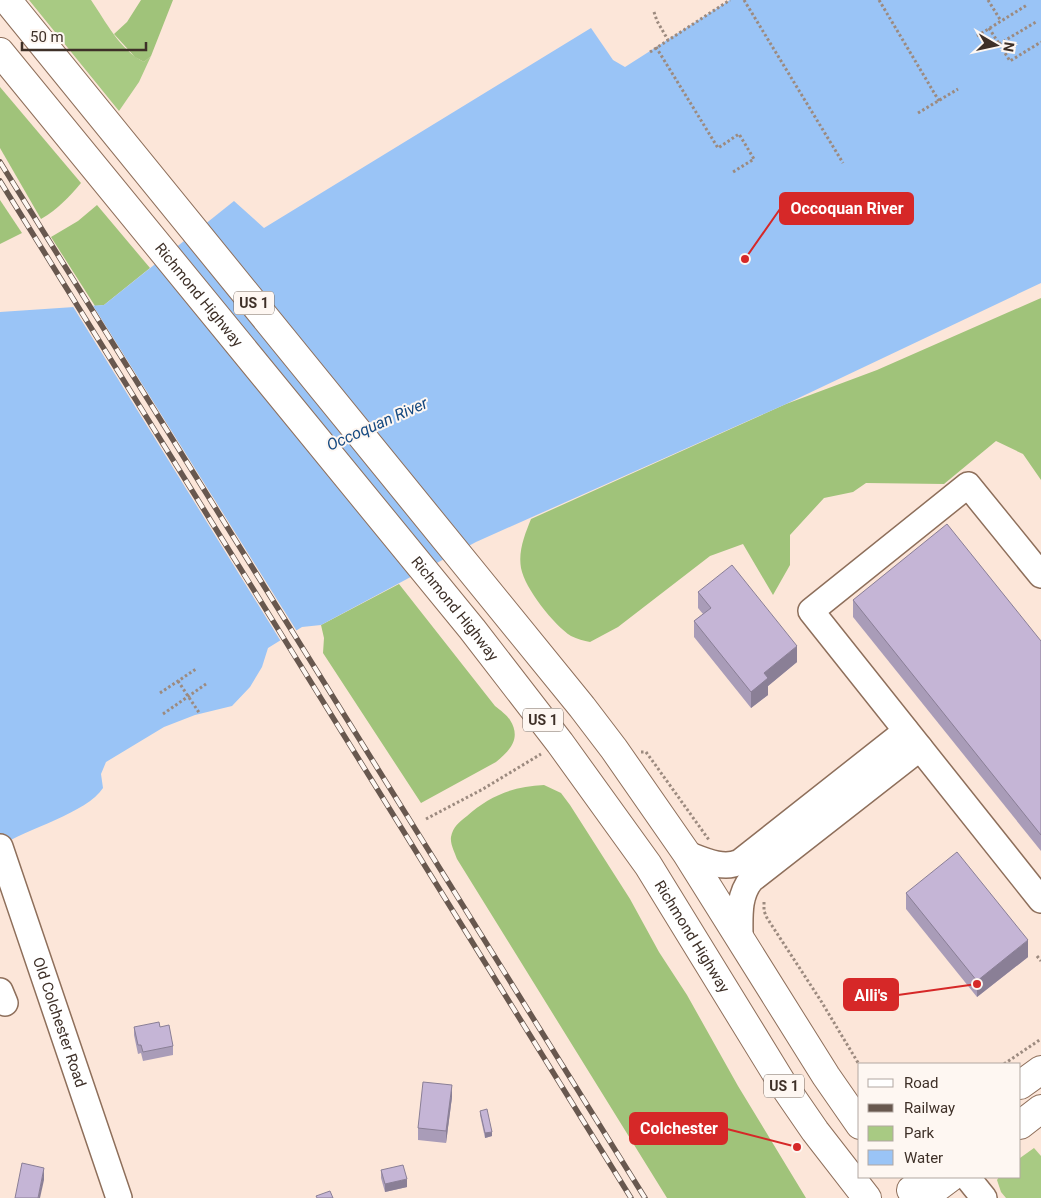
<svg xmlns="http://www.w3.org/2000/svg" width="1041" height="1198" viewBox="0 0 1041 1198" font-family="Roboto,sans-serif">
	<rect width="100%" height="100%" fill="#fce6d9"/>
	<!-- green -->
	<g fill="#a8ca83">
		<path d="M29,0H91C106,22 120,50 144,62L151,56L139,82L119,111Z"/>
		<path d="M1034,1148L1041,1156V1198H1006L1001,1192L997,1180L999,1177H1020V1158Z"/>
	</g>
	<!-- forest -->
	<g fill="#a0c37a">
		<path d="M141,0H173L151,56L144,62L135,57L114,34L127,22Z"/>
		<path d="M0,87L81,183C69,197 58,209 41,219L0,148Z"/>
		<path d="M0,200L22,233L0,244Z"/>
		<path d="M97,205L150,268L104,305L95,306L51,237L78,221Z"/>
		<path d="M1041,298V480L1023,454L996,441L944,484L866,483L853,492L824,498L790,535V565L773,595L743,544L710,556L618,627L590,642C584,641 577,639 571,636C554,625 525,589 521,568C518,551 525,534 531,519L786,404L877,370Z"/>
		<path d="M399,584L495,706C500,710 507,715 510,720C522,739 509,751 496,762L421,803L323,653L324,638L321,625Z"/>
		<path d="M544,785L561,793L570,805L630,899L659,952L687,995L738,1086L806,1198H667L457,859C455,853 450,844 451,837C453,827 459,822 467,816C489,796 514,786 544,785Z"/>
	</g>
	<!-- water -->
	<path fill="#9ac4f6" d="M730,0H1041V283L786,404L476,542L321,625L302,627L268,648L262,667L250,687L232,706L195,715L164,727L106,762L101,774L103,788C87,813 26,829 0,846V312L104,305L234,201L264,228L591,28L613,60L625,67Z"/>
	<!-- pier -->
	<path fill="#fce6d9" d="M92,304L298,633L282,643L72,305Z"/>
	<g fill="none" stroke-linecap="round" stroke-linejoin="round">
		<!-- minor casing -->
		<g stroke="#8e6f5b" stroke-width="28">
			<g id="minor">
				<path d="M1041,575L968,485L811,611L1041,900"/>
				<path id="s1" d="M0,847L119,1198"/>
				<path d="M687,854C703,860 723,870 740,862L906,731"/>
				<path d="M740,937C740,917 738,896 751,880L920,748"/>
				<path d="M0,991L5,1003"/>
				<path d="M967,1177L984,1198"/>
			</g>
		</g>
		<!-- major casing -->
		<g stroke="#8e6f5b" stroke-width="30">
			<g id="major">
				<path d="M7,0L582,707L614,749L687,854L826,1076L860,1125"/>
				<path id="s2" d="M0,52L472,629L560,743L648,865L782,1083L815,1131L867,1198"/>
				<path d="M1020,1085L1041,1070"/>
				<path d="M1020,1125L1041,1109"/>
				<path d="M911,1190L939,1186L951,1177"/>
			</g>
		</g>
		<!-- path -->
		<g stroke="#9c8a7f" stroke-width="3" stroke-dasharray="2.5 2.5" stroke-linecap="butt">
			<path d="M744,0L843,163"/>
			<path d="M879,0L939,101"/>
			<path d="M988,0L1001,21"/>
			<path d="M654,12L657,21L668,40"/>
			<path d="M989,28L1010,61L1041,42"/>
			<path d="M977,36L1027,5"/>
			<path d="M999,44L1036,22"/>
			<path d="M656,47L718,148L739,134L754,159L733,172"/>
			<path d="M650,52L730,0"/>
			<path d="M918,113L958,89"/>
			<path d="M178,681L200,714"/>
			<path d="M160,693L196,669"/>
			<path d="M163,714L206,684"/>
			<path d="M641,752H646L654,763L709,840"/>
			<path d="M426,819L483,789L541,754"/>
			<path d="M764,902V911L767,918L821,1001L860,1066"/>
			<path d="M1037,956L1041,961"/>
			<path d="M1004,1064L1041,1039"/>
		</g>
		<!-- minor -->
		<use href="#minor" stroke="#fff" stroke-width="25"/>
		<!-- major -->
		<use href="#major" stroke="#fff" stroke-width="28"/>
		<!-- rail casing -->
		<g stroke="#68584f" stroke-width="5.5">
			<g id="rail">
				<path d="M0,162L645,1198"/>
				<path d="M0,181L631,1198"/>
			</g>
		</g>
		<!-- rail -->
		<use href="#rail" stroke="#fef7f2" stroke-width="4" stroke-dasharray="11" stroke-linecap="butt"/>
	</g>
	<!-- wall -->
	<g fill="#a99cb8">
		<path d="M698,592L797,662L768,686V695L751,708L694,637V621L703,614L698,608Z"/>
		<path d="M853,600L1041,641V851L853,617Z"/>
		<path d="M906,893L1028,957L977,997L906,909Z"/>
		<path d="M134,1027H160L173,1046V1055L143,1061L141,1053L138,1054L134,1035Z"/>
		<path d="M452,1097L446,1143L418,1140V1128Z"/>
		<path d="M480,1111L492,1136L485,1138L480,1115Z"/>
		<path d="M381,1170L407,1187L385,1192L381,1178Z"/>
	</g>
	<!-- shaded-wall -->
	<g fill="#8a7f96">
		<path d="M797,646V662L768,686V695L751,708V692L764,673Z"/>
		<path d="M1028,940V957L977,997V981Z"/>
		<path d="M452,1085V1097L446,1143V1131Z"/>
		<path d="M492,1132V1136L485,1138V1133Z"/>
		<path d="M44,1168V1180L40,1198H38Z"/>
		<path d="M407,1179V1187L385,1192V1184Z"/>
	</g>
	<!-- building -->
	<g fill="#c5b5d6" stroke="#8a7f96">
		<path d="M947,524L1041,641V835L853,600Z"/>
		<path d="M732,565L797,646L764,673L768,678L751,692L694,621L711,608L698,592Z"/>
		<path d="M957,852L1028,940L977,981L906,893Z"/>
		<path d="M159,1022L160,1027L169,1025L173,1046L143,1052L141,1045H138L134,1027Z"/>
		<path d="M423,1082L452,1085L446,1131L418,1128Z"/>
		<path d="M487,1109L492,1132L485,1133L480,1111Z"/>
		<path d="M22,1163L44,1168L38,1198H15Z"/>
		<path d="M403,1165L407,1179L385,1184L381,1170Z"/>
		<path d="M330,1191L333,1198H317L316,1196Z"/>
	</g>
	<g text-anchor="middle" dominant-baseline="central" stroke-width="4" stroke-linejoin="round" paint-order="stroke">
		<!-- shield labels -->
		<g fill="#fef7f2" stroke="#786c65" stroke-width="1">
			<rect x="234" y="291.5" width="40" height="23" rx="4"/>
			<rect x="523" y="708.5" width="40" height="23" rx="4"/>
			<rect x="764" y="1074.5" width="40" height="23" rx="4"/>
		</g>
		<g font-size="14" font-weight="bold" fill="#3e3028">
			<text x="254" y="303">US 1</text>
			<text x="543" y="720">US 1</text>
			<text x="784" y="1086">US 1</text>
		</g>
		<!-- street labels -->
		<g font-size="15" fill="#3e3028" stroke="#fef7f2">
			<text stroke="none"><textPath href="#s2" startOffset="314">Richmond Highway</textPath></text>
			<text stroke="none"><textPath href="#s2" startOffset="719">Richmond Highway</textPath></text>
			<text stroke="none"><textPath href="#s2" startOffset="1124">Richmond Highway</textPath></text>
			<text stroke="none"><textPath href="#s1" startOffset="185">Old Colchester Road</textPath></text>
		</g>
		<!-- water labels -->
		<g font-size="16" font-style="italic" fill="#154981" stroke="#fef7f2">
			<text transform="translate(377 424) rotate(-24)">Occoquan River</text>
		</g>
	</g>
	<!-- callouts -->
	<path fill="none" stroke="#d62828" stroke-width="2" d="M745 259L780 209M977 984L898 995M797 1147L727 1129"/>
	<g fill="#d62828" stroke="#fef7f2" stroke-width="2">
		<circle cx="745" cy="259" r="5"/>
		<circle cx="977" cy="984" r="5"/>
		<circle cx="797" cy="1147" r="5"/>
	</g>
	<g fill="#d62828" stroke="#d62828" stroke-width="2">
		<rect x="780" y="193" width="133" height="31" rx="5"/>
		<rect x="844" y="979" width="54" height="31" rx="5"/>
		<rect x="630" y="1113" width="97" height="31" rx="5"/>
	</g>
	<g font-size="16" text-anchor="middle" font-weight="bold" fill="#fff">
		<text x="847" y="214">Occoquan River</text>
		<text x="871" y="1001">Alli's</text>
		<text x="679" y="1134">Colchester</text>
	</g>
	<!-- legend -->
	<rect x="858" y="1063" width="162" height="115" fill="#fef7f2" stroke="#b1a7a1"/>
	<rect x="868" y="1079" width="25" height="8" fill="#ffffff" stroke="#b1a7a1"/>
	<text x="904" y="1088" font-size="15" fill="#3e3028">Road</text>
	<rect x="868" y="1104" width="25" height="8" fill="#68584f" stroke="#b1a7a1"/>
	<text x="904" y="1113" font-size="15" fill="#3e3028">Railway</text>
	<rect x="868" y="1126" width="25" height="15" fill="#a8ca83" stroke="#b1a7a1"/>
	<text x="904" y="1138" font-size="15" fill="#3e3028">Park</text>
	<rect x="868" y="1150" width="25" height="15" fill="#9ac4f6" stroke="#b1a7a1"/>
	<text x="904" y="1163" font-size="15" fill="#3e3028">Water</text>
	<!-- north arrow -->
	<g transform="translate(996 45) rotate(99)" stroke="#fef7f2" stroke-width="4" paint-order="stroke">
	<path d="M0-4L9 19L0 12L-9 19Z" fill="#3e3028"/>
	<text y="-8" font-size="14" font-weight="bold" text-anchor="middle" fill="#3e3028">N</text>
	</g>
	<!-- scale -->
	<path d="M22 42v8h124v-8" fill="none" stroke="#3e3028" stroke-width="2.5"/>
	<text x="30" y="42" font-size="15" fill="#3e3028" stroke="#fef7f2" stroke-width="4" paint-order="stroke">50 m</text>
</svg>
